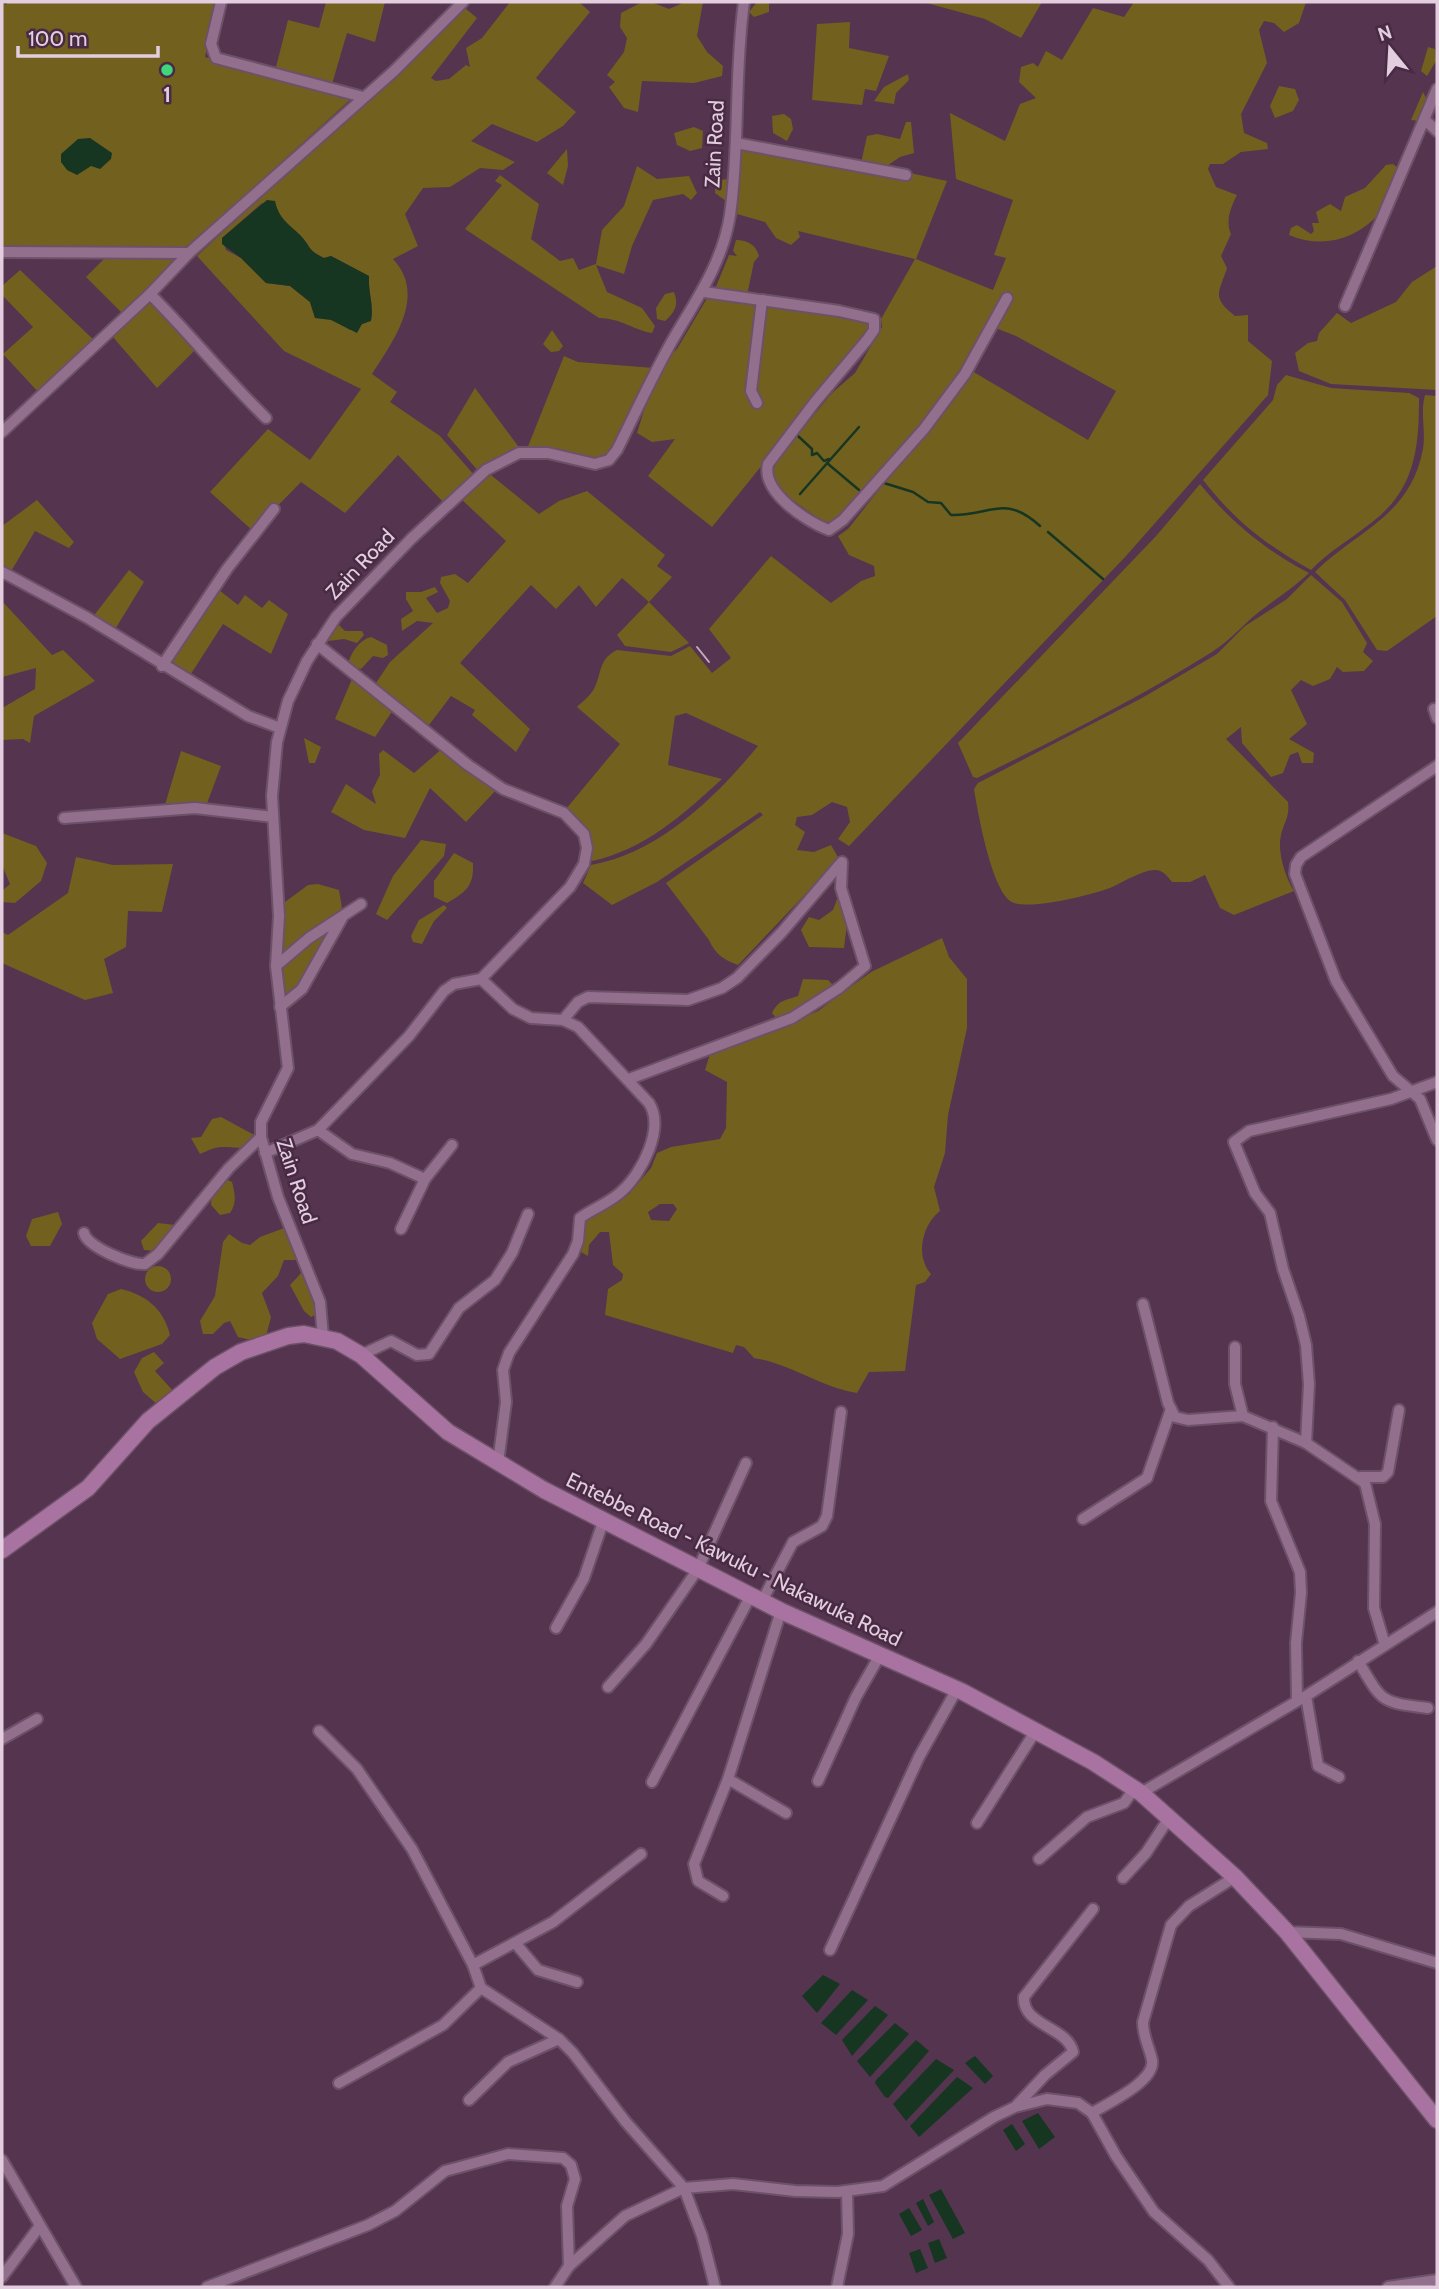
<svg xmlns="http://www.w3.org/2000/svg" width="1439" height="2289" viewBox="0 0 1439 2289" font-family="Cabin,sans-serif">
	<rect width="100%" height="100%" fill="#54344f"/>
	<!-- green -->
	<g fill="#72601f" fill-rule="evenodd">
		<path d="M2,2H217L205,57L352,98L188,247H2Z"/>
		<path d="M326,2H385L375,42L347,33L332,84L275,71L288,20L319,28Z"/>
		<path d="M510,2H579L590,12L536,78L576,112L563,126L537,142L492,124L471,141L515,162L503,170L480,168L450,187L423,188L405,214L418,246L393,259C427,295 394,340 372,374L397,392L390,402L440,436L475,476L445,504L398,455L345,513L301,482L253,531L210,492L268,429L310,460L361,389L284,351L197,256L465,8L477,18L431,78L436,81L449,79L466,65L470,67L466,48L482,38ZM262,203L301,236L309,250L324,258L331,256L369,276C368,293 374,304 371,320L350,330L331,319L315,318L310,302L290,286L266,283L241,258L226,250L222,238Z"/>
		<path d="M642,2H651L669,9L685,2H703L697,36L707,52L723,66L722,76L694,83L642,81L638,112L624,108L609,87L615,82L607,75L624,52L627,38L620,27L621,13Z"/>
		<path d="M757,2H769V12L754,17L749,12Z"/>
		<path d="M923,2H1042L1021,38L985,19Z"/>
		<path d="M1134,2H1306L1299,23L1284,32L1274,23L1264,21L1259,30L1267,63L1241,114L1244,133L1267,143L1268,149L1241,152L1223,164H1210L1208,169L1216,187L1237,195C1231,207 1225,221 1231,234L1221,256L1227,268C1219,293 1211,297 1235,316L1248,315V341L1272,361L1268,395L1126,556L849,846L838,839L850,822L847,807L832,802L812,815L797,817L795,825L805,832L797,850L814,852L831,845L839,859L738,965C724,960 715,954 709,940L666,883L763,815L760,812L657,882L612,905L583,883L591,865C659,853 715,798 758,746L686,713L675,716L668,765L722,779C684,814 644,850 592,861C593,836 584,823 566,809L620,744L577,707C582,702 590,696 594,689C602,674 598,659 617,650L671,656L690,646L712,673L731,658L709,629L771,556L831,603L861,581L875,576L874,566L849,555L838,536L848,529L972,371L1088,440L1116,391L1016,336L988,325L939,402L837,523L827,525L779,490L772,475L776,461L832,393L855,373L882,327L881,319L915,259L798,231L800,237L791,245L776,238L765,222L737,214L741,149L910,173L947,181L916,259L993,290L1006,258L994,255L1013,200L956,179L950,113L1005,141L1020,104L1036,98L1019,82L1021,67L1033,63L1038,67L1046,51L1062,60L1093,8L1124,17Z"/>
		<path d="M850,22L849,48L889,56L876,91L865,89L862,105L812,100L817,24Z"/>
		<path d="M1428,47L1435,49L1436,61L1427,76L1421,71Z"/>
		<path d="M908,74L909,80L896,93L894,104L874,101L884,87Z"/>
		<path d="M1279,86L1295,89L1299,100L1293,111L1275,118L1270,106Z"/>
		<path d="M1423,92L1428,102L1419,121L1411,120Z"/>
		<path d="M784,114L791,119L793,129L787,141L773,133L772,116Z"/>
		<path d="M906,122H911L914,153L900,157L881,170L861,163L867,136L877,134L900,139Z"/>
		<path d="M694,127L703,131L702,148L690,151L677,145L674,133Z"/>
		<path d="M567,149L568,166L563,185L547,173Z"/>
		<path d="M1393,164L1398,168C1393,182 1388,203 1379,214C1355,240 1322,249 1289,235L1291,228L1297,225L1311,234L1314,231L1312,223H1319L1316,212L1330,204L1341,211L1345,197L1365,188L1386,165Z"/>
		<path d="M637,166L657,179L689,176L697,193L691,200L683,194L653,200L632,246L624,274L596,265L607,292L642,308L655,326L652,333C630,329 624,319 599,318L465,229L502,185L495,181L500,175L539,204L531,239L560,261L573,258L579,270L596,264L602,230L624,206Z"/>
		<path d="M733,179L730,204L715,193L716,180Z"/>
		<path d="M736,240C748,240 756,245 759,256L754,262L747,295L715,289L729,255L737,256L733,251Z"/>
		<path d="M175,256L179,261L123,314L86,277L106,257Z"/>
		<path d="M1437,266V390L1331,384L1299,371L1295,353L1308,343L1317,341L1319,333L1337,313L1351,323L1396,302L1412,282Z"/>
		<path d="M20,270L96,342L40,394L3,354L33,327L2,295V286Z"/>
		<path d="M674,292C679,305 675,312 665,321L657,319L656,308L665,294Z"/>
		<path d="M709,295L758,302L748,402L755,392L762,307L768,304L872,319L874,327L712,527L648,476L675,439L652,442L637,433L657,368L677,349Z"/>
		<path d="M150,300L196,349L157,388L112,336Z"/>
		<path d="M552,330L563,346L559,351L551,352L543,344Z"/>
		<path d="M564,356L578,362L654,368L623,445L600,461L527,449Z"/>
		<path d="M1286,375L1331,388L1409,393L1419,398C1419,449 1415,490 1371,523C1351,539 1329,551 1311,570C1266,545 1235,521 1203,480L1273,400L1277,385Z"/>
		<path d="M475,388L521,450L480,473L447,435Z"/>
		<path d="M1425,395L1437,396V616L1387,651L1377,650L1345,600L1315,572C1357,530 1410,517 1423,449C1426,432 1420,412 1425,395Z"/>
		<path d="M491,475L539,514L559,501L587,491L665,555L657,566L672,577L649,602L689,643L671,652L625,646L617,635L649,602L622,578L596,607L579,585L556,609L531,585L460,663L530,729L516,752L472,715L475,710L451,696L426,729L374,686L390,662L433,623L417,621L402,631L401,619L413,611L406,599V592H421L435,587L438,592L426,598L437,613L448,608L450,601L440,583L441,577L455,574L468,583L506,541L461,499Z"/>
		<path d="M1200,484C1231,522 1265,550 1309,573C1295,586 1282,595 1267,606C1245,621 1234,638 1212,652C1137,699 1057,739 977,778L973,777L958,743L1157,535Z"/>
		<path d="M37,500L74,542L69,548L35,531L10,573L2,568V526Z"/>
		<path d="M129,570L144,582L114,631L92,618Z"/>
		<path d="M1311,575L1342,602L1367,643L1363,652L1373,661L1364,671L1343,672L1337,667L1330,679L1313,686L1301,680L1291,690L1307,724L1289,739L1314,753L1313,763H1302L1298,752L1290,755L1283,773L1271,777L1242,743L1241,727L1226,739L1288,802C1290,817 1284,822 1281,835C1277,851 1285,877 1294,891L1234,915L1220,908L1205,875L1190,882H1172C1167,876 1163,870 1155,870C1142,870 1122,883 1110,888C1091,895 1025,912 1010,901C991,886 978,814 974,789L978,783L1142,698L1217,654L1245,626L1287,599Z"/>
		<path d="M219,590L238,605L245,595L262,608L269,600L288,614L271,654L223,624L189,677L168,667Z"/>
		<path d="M2,601L52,655L63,650L95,681L34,716L30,743L23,739L2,740V708L35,689L36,668L2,677Z"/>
		<path d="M337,623L345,631H362L364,635L357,643L344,639L328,641L327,633Z"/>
		<path d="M371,637L387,645L388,655L383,658L373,656L361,669L348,665C350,654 359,640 371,637Z"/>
		<path d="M352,679L393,710L375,737L335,719Z"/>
		<path d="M304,738L321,747L315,763H309Z"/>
		<path d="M443,748L498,788L466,822L430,788L405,838L364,830L331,812L346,784L376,804L372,791L380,775L379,754L383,750L414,773Z"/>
		<path d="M181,751L221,766L206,806L183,803L165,805Z"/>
		<path d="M2,833L36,846L47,863L41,881L15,903L2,902V891L10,884L2,865Z"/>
		<path d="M421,840L446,844L444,856L387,920L376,914L393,876Z"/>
		<path d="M454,853L473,863C474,886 466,892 447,903L434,897V881Z"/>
		<path d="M76,857L113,865L173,864L162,912L128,911L126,947L104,959L113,993L85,1000L2,963V932L8,935L68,893Z"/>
		<path d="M318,884L339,890C340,897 342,905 342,912C341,936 304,982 286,997H279L278,956L285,902L308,885Z"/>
		<path d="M839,894L847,924L844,948L809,947L801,930L809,917L819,920L833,910Z"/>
		<path d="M444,905L447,908L434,921L422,944L413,942L411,936L419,920Z"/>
		<path d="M942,938L949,957L967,979V1028L948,1115L945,1153L934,1187L940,1211C922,1225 915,1256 931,1274L925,1282L916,1285L905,1371L869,1372L857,1393C820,1387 791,1364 754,1358L744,1347L736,1345L733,1353L605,1315L608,1289L622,1280L623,1274L613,1265L609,1232H600L589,1245L588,1256L581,1252L583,1223L629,1194L651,1168L657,1153L671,1147L720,1139L726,1128L727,1082L705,1070L710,1054L772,1032L818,1011L871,972ZM660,1204H673L677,1209L669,1221L651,1220L648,1212Z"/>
		<path d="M803,979L828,980L833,985L800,1009L777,1019L772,1013C779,999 785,1001 798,996Z"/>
		<path d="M221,1117L256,1136C246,1152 238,1147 222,1147C214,1147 207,1151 200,1154L191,1138L201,1137L212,1119Z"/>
		<path d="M228,1180L232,1182C235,1194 237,1203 230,1213L220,1215L211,1205L212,1194Z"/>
		<path d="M58,1212L62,1224L50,1246H31L26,1236L32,1219Z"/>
		<path d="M158,1223L175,1225L176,1229L155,1251L144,1250L141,1241Z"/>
		<path d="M287,1227L299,1255L296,1260H284L278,1276L262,1293L271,1317L266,1336L255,1341L238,1337L230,1321L224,1323L213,1334H203L200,1321L215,1296L223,1242L229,1234L242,1243L250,1245L260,1237Z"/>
		<circle cx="158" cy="1279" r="13"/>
		<path d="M304,1270L320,1312L311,1317L304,1311L290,1285Z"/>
		<path d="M121,1289C146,1295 163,1308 170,1335L162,1344L120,1359L97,1339L92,1323L108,1294Z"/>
		<path d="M154,1352L164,1363L155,1371L175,1393L158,1405L143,1392L134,1372L142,1358Z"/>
	</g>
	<!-- water -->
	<g fill="#163621">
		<path d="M90,138L112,153L111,159L100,169L91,166L77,175L67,170L61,162V154L78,139Z"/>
		<path d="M267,200L275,201C279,219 288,223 300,235C312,247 306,249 324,258L331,256L369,276C368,293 374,304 371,321L362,324L357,333L331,320L315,318L310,302L290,286L266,283L241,258L222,244V238Z"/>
		<path d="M823,1975L840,1984L817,2013L802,1996Z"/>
		<path d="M852,1990L868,2000L836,2035L821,2023Z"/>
		<path d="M875,2006L888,2015L852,2056L842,2040Z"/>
		<path d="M895,2023L909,2034L870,2077L857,2061Z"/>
		<path d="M916,2040L929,2051L888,2098L885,2097L875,2083L876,2080Z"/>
		<path d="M975,2056L993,2076L985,2084L965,2063Z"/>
		<path d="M936,2059L954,2070L906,2121L893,2104Z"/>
		<path d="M957,2077L973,2088L919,2137L910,2126Z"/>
		<path d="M1038,2113L1055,2137L1039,2149L1022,2121Z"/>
		<path d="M1012,2124L1025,2144L1016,2151L1003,2130Z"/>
		<path d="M941,2189L965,2233L953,2239L929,2195Z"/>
		<path d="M923,2199L934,2222L928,2226L916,2203Z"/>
		<path d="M909,2208L922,2230L911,2236L899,2214Z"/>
		<path d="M939,2239L947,2258L935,2263L928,2243Z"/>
		<path d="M920,2249L928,2268L916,2273L909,2253Z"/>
	</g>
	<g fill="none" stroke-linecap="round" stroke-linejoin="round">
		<!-- stream -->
		<g stroke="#163621" stroke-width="2.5">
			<path d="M2,2L6,3"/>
			<path d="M798,436L812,449V455L817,453L824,461L829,459"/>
			<path d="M827,463L859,490"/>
			<path d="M884,483L913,492L928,502L941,503L951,515C992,516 1003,493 1040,526"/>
			<path d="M800,494L859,427"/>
			<path d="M1048,532L1103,579"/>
		</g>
		<!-- minor casing -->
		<g stroke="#6c5168" stroke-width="14">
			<g id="minor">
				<path d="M221,2L211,44L216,58L363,97"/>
				<path d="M1425,120L1437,131"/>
				<path d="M736,143L906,175"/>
				<path d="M2,252L189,253"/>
				<path d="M704,292L839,311L874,319V330L867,340L815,402L768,464C761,492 807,522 829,530L843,520L924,429L965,374L1007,298"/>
				<path d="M150,294C190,334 225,378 266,418"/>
				<path d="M1345,306L1437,89"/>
				<path d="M757,403L751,391L762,300"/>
				<path d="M2,432L150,294L189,253L394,71L463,2"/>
				<path d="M2,572L86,617L248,716L280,728"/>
				<path d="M317,644L468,765L503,789L564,813L584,834L587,848L584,864L570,887L481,979"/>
				<path d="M162,666L227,569L274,509"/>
				<path d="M1434,709L1437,718"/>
				<path d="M1437,766L1301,857L1296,865L1295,874L1336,981L1393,1076L1420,1099L1437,1140"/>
				<path d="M64,818L195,808L273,817"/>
				<path d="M276,966L309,938L361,904"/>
				<path d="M280,1007L302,989L342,918"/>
				<path d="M563,1020L578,1002L588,997L688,1000L722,988L737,978L782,932L840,864"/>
				<path d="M629,1079L792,1018L839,988L865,966L841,888L842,862"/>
				<path d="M318,1130L352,1154L390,1163L425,1179L401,1229"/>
				<path d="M265,1153L318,1130L409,1036L444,991L454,984L481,979L513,1009L531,1018L563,1020L578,1027L649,1103C665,1128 642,1173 622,1191C610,1203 593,1208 580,1218L578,1241L573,1254L509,1353L503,1370L506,1402L498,1463"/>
				<path d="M425,1179L452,1145"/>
				<path d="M84,1233C87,1247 131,1265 145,1264L158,1254L229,1168L261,1137"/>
				<path d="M1143,1304L1168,1403L1175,1417L1188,1420L1243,1416"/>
				<path d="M323,1337L320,1302L278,1197L261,1137V1122L288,1068L276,966L279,916L272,796L277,742L288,701L307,661L336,617L411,539L486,470L519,453H548L595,464L609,460L617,450C636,412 654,372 675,336C698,297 723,261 730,215C740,145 734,72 744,2"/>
				<path d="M1235,1347V1384L1243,1416L1306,1443L1365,1483L1375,1524L1374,1608L1385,1645"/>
				<path d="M361,1355L391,1341L417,1355L429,1354L459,1308L495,1280L512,1253L528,1214"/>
				<path d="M1273,1427L1271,1501L1300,1572L1301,1593L1296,1643L1297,1700"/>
				<path d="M1306,1443L1309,1384L1306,1345L1299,1316L1283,1269L1270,1213L1255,1193L1234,1142L1249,1131L1391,1099L1437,1082"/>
				<path d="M1361,1477H1383L1388,1472L1399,1410"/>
				<path d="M1083,1519L1147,1478L1171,1409"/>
				<path d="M762,1601L793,1542L822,1526L827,1516L841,1412"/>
				<path d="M556,1628L584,1578L603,1522"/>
				<path d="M1358,1661C1383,1703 1380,1702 1428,1708"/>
				<path d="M608,1687L646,1644L698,1569L746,1463"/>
				<path d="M1306,1696L1318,1766L1339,1777"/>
				<path d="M319,1731L357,1769L412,1849L473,1965L481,1988L559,2039L573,2053L625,2121L684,2188L702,2236L715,2287"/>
				<path d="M2,1739L37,1719"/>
				<path d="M728,1779L786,1813"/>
				<path d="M818,1781L856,1697L880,1655"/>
				<path d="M652,1782L751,1595"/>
				<path d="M1141,1793L1306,1696L1437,1612"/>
				<path d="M977,1823L1035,1732"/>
				<path d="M1039,1859L1087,1817L1124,1803L1134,1789"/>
				<path d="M1123,1878L1146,1853L1169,1818"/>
				<path d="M723,1896L698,1881L694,1864L728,1779L781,1611"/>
				<path d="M1287,1932L1341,1934L1437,1963"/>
				<path d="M516,1944L538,1970L577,1982"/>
				<path d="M830,1950L919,1757L957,1689"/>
				<path d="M473,1965L553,1922L641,1854"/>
				<path d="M339,2083L443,2025L481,1988"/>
				<path d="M469,2100L508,2062L559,2039"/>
				<path d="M1017,2105L1045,2075L1073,2052C1068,2027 1022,2026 1024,1997L1093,1909"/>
				<path d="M1092,2113C1108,2103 1156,2081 1152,2060C1149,2046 1143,2037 1143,2022L1171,1925L1189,1906L1235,1877"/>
				<path d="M2,2160L76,2287"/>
				<path d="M569,2266L625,2216L684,2188L733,2184L795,2191L838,2192L883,2186L994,2117L1015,2107L1047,2099L1078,2103L1092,2113L1116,2156L1154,2212L1208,2260L1229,2287"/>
				<path d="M2,2277L39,2227"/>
				<path d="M207,2287L368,2225L395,2211L445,2171L508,2154L563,2158L571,2165L575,2179L567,2206L569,2266L555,2287"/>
				<path d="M837,2287L848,2234L847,2191"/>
				<path d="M1388,2287L1437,2280"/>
			</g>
		</g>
		<!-- secondary casing -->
		<g stroke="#6c5168" stroke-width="19">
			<path id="secondary" d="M2,1550L88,1488L148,1421L215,1367L241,1352L288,1336L304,1334L337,1341L361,1355L448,1432L544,1490L781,1611L963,1692L1093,1762L1141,1793L1235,1877L1287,1932L1437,2120"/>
		</g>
		<!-- minor -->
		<use href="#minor" stroke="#926f8c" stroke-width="10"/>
		<!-- secondary -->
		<use href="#secondary" stroke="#a873a0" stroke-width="16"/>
		<!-- tram -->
		<path stroke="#c2abbe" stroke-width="2" d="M697,647L709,662"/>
	</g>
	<!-- markers -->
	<circle fill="#40d77c" stroke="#492a45" stroke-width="2.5" cx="167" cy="70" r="7"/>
	<g text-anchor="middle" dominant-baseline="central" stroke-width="5" stroke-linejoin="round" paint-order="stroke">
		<!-- poi labels -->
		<g font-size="21" font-weight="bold" fill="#e2cede" stroke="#492a45">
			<text x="167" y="94">1</text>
		</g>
		<!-- street labels -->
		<g font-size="21" fill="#e2cede" stroke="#492a45">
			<text transform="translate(714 144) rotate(-87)">Zain Road</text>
			<text transform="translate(360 564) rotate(-46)">Zain Road</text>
			<text transform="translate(297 1181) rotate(72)">Zain Road</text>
			<text transform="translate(734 1559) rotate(26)">Entebbe Road - Kawuku - Nakawuka Road</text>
		</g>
	</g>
	<!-- border -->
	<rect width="1439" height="2289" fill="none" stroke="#e2cede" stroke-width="7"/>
	<!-- north arrow -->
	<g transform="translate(1390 49) rotate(342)" stroke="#492a45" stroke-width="5" paint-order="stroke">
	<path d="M0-5L12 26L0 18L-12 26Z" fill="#e2cede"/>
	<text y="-10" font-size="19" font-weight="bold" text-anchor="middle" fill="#e2cede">N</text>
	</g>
	<!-- scale -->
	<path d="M18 46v10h140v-10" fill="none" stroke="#e2cede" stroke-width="3.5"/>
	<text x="28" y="46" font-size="21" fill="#e2cede" stroke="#492a45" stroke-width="5" paint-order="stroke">100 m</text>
</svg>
